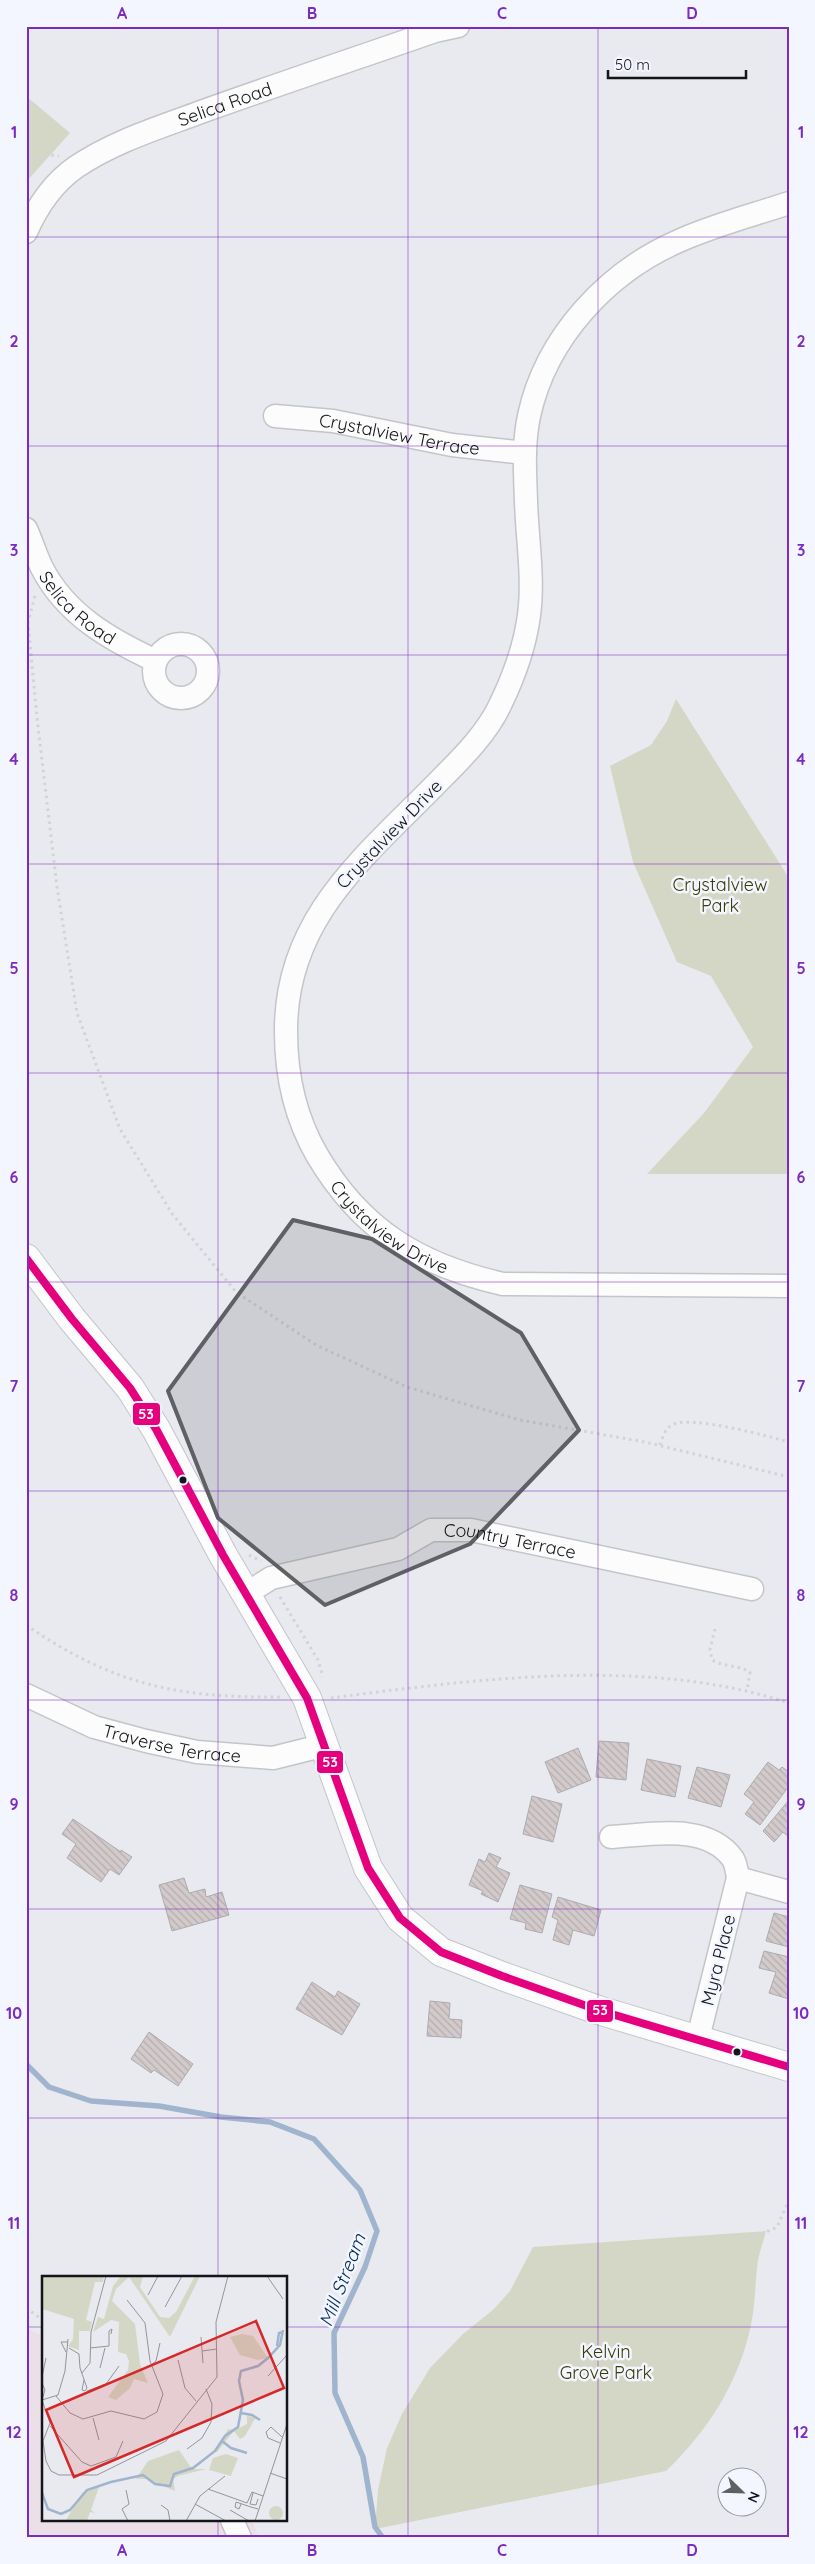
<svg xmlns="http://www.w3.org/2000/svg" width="815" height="2564" viewBox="0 0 815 2564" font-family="Quicksand,sans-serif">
	<defs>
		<pattern id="building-back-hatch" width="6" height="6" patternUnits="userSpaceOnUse" patternTransform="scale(1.25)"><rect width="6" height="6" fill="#d3cacc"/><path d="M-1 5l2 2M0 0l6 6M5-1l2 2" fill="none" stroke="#b4adae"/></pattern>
	</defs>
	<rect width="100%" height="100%" fill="#e8eaef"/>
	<!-- commercial -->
	<path fill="#ece0e8" d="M26,2327L44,2337V2520H252L259,2538H26Z"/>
	<!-- park -->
	<g fill="#d4d7c5">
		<path d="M26,96L70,133L26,182Z"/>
		<path d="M676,699L789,878V1174H647L704,1113L753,1047L711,976L677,962L633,862L610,766L651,745L667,721Z"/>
		<path d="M766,2231C763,2243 758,2255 757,2268C755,2287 755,2306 751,2325C739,2382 708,2431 666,2471L375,2529L378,2490L387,2448L402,2414L430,2368L463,2334L494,2309L510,2291L533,2247Z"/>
	</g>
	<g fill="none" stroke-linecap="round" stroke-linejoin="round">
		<!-- stream -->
		<path stroke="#a1b4ce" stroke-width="5.5" d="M26,2064L49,2087L91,2101L159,2106L221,2117L270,2122L314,2139L360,2190L377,2231L365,2267L334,2333L335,2393L363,2457L375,2527L383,2538"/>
	</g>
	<!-- building -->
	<g fill="url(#building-back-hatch)" stroke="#adabae">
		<path d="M599,1741L629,1743L626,1780L596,1777Z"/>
		<path d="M578,1748L591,1780L558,1793L545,1762Z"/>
		<path d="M647,1759L681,1766L675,1797L641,1790Z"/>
		<path d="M768,1762L779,1770L782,1767L789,1772V1786L760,1825L745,1814L754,1802L744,1794Z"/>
		<path d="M697,1767L730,1775L721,1807L688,1798Z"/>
		<path d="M532,1796L562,1804L553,1842L523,1834Z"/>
		<path d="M789,1800V1837L783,1832L774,1842L763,1831Z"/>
		<path d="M73,1819L121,1852V1850L132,1857L119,1875L110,1869L101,1882L67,1858L76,1844L62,1834Z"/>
		<path d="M489,1853L501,1858L496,1867L510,1873L498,1902L481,1894L483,1891L469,1885L479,1859L485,1862Z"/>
		<path d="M184,1878L189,1893L205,1889L206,1897L222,1892L229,1915L172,1931L159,1885Z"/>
		<path d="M520,1885L552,1894L542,1933L525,1929L526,1923L510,1919Z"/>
		<path d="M558,1897L601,1910L594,1936L573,1930L569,1945L553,1940L558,1920L552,1917Z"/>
		<path d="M774,1913L789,1917V1947L766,1941Z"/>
		<path d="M764,1951L789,1957V1999L769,1993L776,1972L759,1968Z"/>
		<path d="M312,1982L335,1997L338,1991L360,2004L342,2035L296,2009Z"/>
		<path d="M430,2001L450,2003L449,2019L462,2020L461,2038L427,2036Z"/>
		<path d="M149,2032L193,2064L178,2086L154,2070L151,2073L131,2059Z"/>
	</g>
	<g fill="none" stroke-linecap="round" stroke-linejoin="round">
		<!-- minor casing -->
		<g stroke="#c3c5c9" stroke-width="25">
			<g id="minor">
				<path id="s1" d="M789,203C753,215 715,225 681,240C608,271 546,337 529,416C523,444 525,473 526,501C527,538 534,578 529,615C525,646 515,674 501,703C488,732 463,757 440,780C367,855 285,917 286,1032C286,1075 295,1117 317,1155C361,1230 419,1265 503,1284L789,1286"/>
				<path id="s2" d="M26,232C37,207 53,183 76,167C115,141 158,128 201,112C279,84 357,58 435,31L458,26"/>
				<path id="s3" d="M275,416L333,421L452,445L525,453"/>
				<path id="s4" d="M26,529C32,542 36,556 42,568C66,615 111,640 156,661"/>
				<circle cx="181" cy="671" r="27"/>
				<path id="s5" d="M246,1594L271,1578L398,1549L431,1530H471L752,1589"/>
				<path id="s6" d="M26,1695L94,1727L146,1741L197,1752L273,1758L325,1745"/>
				<path d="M611,1837C649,1835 707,1822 733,1859C736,1864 737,1872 738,1878L697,2042"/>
				<path d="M738,1878L789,1892"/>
				<path d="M232,2520L240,2538"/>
			</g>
		</g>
		<!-- tertiary casing -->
		<g stroke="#c3c5c9" stroke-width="30">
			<path id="tertiary" d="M26,1258L72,1319L130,1388L156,1429L223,1555L307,1698L368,1868L400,1918L441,1952L502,1976L598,2010L789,2067"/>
		</g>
		<!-- path -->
		<g stroke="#d2d3d5" stroke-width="3" stroke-dasharray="2.5 4" stroke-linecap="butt">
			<path d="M26,161L54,155L59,156"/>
			<path d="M35,596L28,622L37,718L57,887L77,1013L120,1129L173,1215L236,1292L316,1345L407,1387L520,1420L645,1442L789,1477"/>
			<path d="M660,1445C663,1437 665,1427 674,1424C693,1416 768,1436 789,1442"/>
			<path d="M249,1555L261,1561"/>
			<path d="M280,1597L318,1660L323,1677"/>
			<path d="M26,1625C114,1685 177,1698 282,1697"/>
			<path d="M715,1629L710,1649L712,1660C724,1667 739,1665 750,1672L747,1691"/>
			<path d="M331,1698C477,1679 646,1656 789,1703"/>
			<path d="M743,2237L751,2239L777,2227L789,2200"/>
			<path d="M26,2308L44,2321"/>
		</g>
		<!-- minor -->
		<use href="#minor" stroke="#fcfcfd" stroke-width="22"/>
		<!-- tertiary -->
		<use href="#tertiary" stroke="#fcfcfd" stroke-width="28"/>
		<!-- bus-1 casing -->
		<g stroke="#f3f6fe" stroke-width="11">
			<path id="bus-1" d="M26,1258L72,1319L130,1388L156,1429L223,1555L307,1698L368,1868L400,1918L441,1952L502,1976L598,2010L789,2067"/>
		</g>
		<!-- bus-1 -->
		<use href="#bus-1" stroke="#e5007d" stroke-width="8"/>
	</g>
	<!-- marked area -->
	<path fill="#5e6063" fill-opacity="0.2" stroke="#5e6063" stroke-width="4" stroke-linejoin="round" d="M293,1220L372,1239L521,1333L579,1430L470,1544L325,1605L218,1518L168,1391Z"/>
	<!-- grid -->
	<path fill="none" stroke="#7b2cbf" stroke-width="1" stroke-opacity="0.55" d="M218,26V2278M408,26V2538M598,26V2538M26,237H789M26,446H789M26,655H789M26,864H789M26,1073H789M26,1282H789M26,1491H789M26,1700H789M26,1909H789M26,2118H789M26,2327H44M286,2327H789M218,2520V2538"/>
	<!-- markers -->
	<g fill="#131518" stroke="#f3f6fe" stroke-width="2">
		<circle cx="183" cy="1480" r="4.5"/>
		<circle cx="737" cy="2052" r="4.5"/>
	</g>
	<g text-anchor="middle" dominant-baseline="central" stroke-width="5" stroke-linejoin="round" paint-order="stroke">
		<!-- street labels -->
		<g font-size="18" fill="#131518" stroke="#f3f6fe">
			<text stroke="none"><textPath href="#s2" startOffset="245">Selica Road</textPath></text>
			<text stroke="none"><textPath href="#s3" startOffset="126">Crystalview Terrace</textPath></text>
			<text stroke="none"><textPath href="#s4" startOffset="96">Selica Road</textPath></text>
			<text transform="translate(389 834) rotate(-46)">Crystalview Drive</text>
			<text stroke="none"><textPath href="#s1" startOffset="1284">Crystalview Drive</textPath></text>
			<text stroke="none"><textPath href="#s5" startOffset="278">Country Terrace</textPath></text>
			<text stroke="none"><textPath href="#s6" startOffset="155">Traverse Terrace</textPath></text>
			<text transform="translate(718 1960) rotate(-76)">Myra Place</text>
		</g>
		<!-- park labels -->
		<g font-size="18" fill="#393c06" stroke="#f3f6fe">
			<text x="720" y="884">Crystalview<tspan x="720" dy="21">Park</tspan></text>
			<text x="606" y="2351">Kelvin<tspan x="606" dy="21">Grove Park</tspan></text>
		</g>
		<!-- water labels -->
		<g font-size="19" font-style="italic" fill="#042d59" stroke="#f3f6fe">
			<text transform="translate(342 2280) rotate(-69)">Mill Stream</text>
		</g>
	</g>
	<!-- overview -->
	<g transform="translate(42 2276)">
		<rect width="245" height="245" fill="#e8eaef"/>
		<path d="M184,178L196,182L189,200L167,194L171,182Z" fill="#d4d7c5"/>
		<path d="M0,0H62L61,6H53L44,44L50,46L48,55H37V74L26,70L31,63L32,43L0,33ZM79,0H101L98,11L118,41L127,42L134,36L153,0H158L128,61L87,1L74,13L70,25L93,48L98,88L106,107L92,103L88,112L74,124L66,121L86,94L87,85L84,78L76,76L77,46L69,44L51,56L56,41L62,43L71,10ZM200,58L211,60L226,82L216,84L198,79L188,61ZM205,140L214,141L203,160L198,163L192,155L175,176H173L186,153L193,154L205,148ZM137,174L150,193H164L136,200L131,203L133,215L105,203H94L106,185ZM57,211L49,234L53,237L48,236L45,245L24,244L40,217ZM227 237a7 7 0 1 1 14 0a7 7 0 1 1-14 0Z" fill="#d4d7c5"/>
		<path fill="none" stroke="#a1b4ce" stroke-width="2.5" d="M235,70L237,57L241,56M199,137L210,139L218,144M180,165L189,172L205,177M0,217L6,233L19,238L28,234L45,214L69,206L101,199L113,208L128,210L132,198L151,192L173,175L183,160L196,151L201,124L197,105L199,95L216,90L226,82L238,69L241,54"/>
		<path fill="none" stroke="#939599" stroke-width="1" d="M225,0L241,23M106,19L116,0M123,31L140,0M159,61L161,87M27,72L37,78L38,92L45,112L43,115L40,114L42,104M48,72L67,70V55L70,53L69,58M160,75L175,73M24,76L19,66H26M136,84L143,112L154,125M109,89L114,85L118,67M58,92L63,72M40,97L48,87L49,56L64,0M226,100L245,79M0,101L4,82M0,107L3,114L0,124M45,115L64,108L77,90M14,120L28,137L41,143L69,135L102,143L115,136L121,118L108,85L103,47L85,24M0,124L8,147L1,165L4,185L9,195L17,199H55L124,165L175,101L174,46L186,0M0,124L16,119L23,95L26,63M51,142L57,164M8,150L40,186L49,190L74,181L81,165M238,167L226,162L224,156L229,151L240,161M145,173L160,162L169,146L170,128L164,113M228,197L245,203M166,213L205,227L210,216L221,220M84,214L87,228L80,233L86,245M211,217L208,228L214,229L216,223M153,228L184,245M199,228L197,233L193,231L194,226L209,231L216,233M119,229L126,234L128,245M188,234L207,245M144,245L158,220L183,200M213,245L245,148"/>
		<path fill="#d62828" fill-opacity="0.15" stroke="#d62828" stroke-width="2.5" d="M214,45L242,112L32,201L4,134Z"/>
		<rect width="245" height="245" fill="none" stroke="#131518" stroke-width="2.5"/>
	</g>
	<g stroke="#f3f6fe" stroke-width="2">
		<rect x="132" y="1402" width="29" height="24" rx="5" fill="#e5007d"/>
		<rect x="316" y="1750" width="28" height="24" rx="5" fill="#e5007d"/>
		<rect x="586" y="1999" width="28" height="24" rx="5" fill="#e5007d"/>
	</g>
	<g font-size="14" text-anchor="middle" font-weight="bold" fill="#fff">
		<text x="146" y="1419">53</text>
		<text x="330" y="1767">53</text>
		<text x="600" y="2015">53</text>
	</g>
	<!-- border -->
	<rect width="815" height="2564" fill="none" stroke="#f3f6fe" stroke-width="55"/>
	<!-- north arrow -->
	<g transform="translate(742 2492) rotate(113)"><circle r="24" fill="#f3f6fe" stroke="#999ca2"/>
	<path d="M0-4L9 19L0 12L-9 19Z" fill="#5e6063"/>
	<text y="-8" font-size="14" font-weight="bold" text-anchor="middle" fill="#131518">N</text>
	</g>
	<!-- scale -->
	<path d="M608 70v8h138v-8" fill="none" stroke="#131518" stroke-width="2.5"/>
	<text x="615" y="70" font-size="15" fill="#131518" stroke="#f3f6fe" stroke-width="4" paint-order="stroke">50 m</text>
	<rect x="28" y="28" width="760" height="2508" fill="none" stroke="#7b2cbf" stroke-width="2"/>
	<g font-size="16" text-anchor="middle" font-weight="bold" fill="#7b2cbf">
		<text x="122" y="19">A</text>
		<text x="312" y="19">B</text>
		<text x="502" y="19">C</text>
		<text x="692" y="19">D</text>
		<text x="14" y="138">1</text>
		<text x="801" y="138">1</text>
		<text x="14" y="347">2</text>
		<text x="801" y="347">2</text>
		<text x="14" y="556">3</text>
		<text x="801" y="556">3</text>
		<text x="14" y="765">4</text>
		<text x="801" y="765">4</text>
		<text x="14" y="974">5</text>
		<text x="801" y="974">5</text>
		<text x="14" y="1183">6</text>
		<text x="801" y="1183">6</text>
		<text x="14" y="1392">7</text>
		<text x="801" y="1392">7</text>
		<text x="14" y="1601">8</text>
		<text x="801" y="1601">8</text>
		<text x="14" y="1810">9</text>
		<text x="801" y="1810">9</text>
		<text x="14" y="2019">10</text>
		<text x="801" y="2019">10</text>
		<text x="14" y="2229">11</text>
		<text x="801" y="2229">11</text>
		<text x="14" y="2438">12</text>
		<text x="801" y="2438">12</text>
		<text x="122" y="2556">A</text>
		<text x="312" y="2556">B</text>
		<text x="502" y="2556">C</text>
		<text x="692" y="2556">D</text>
	</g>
</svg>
